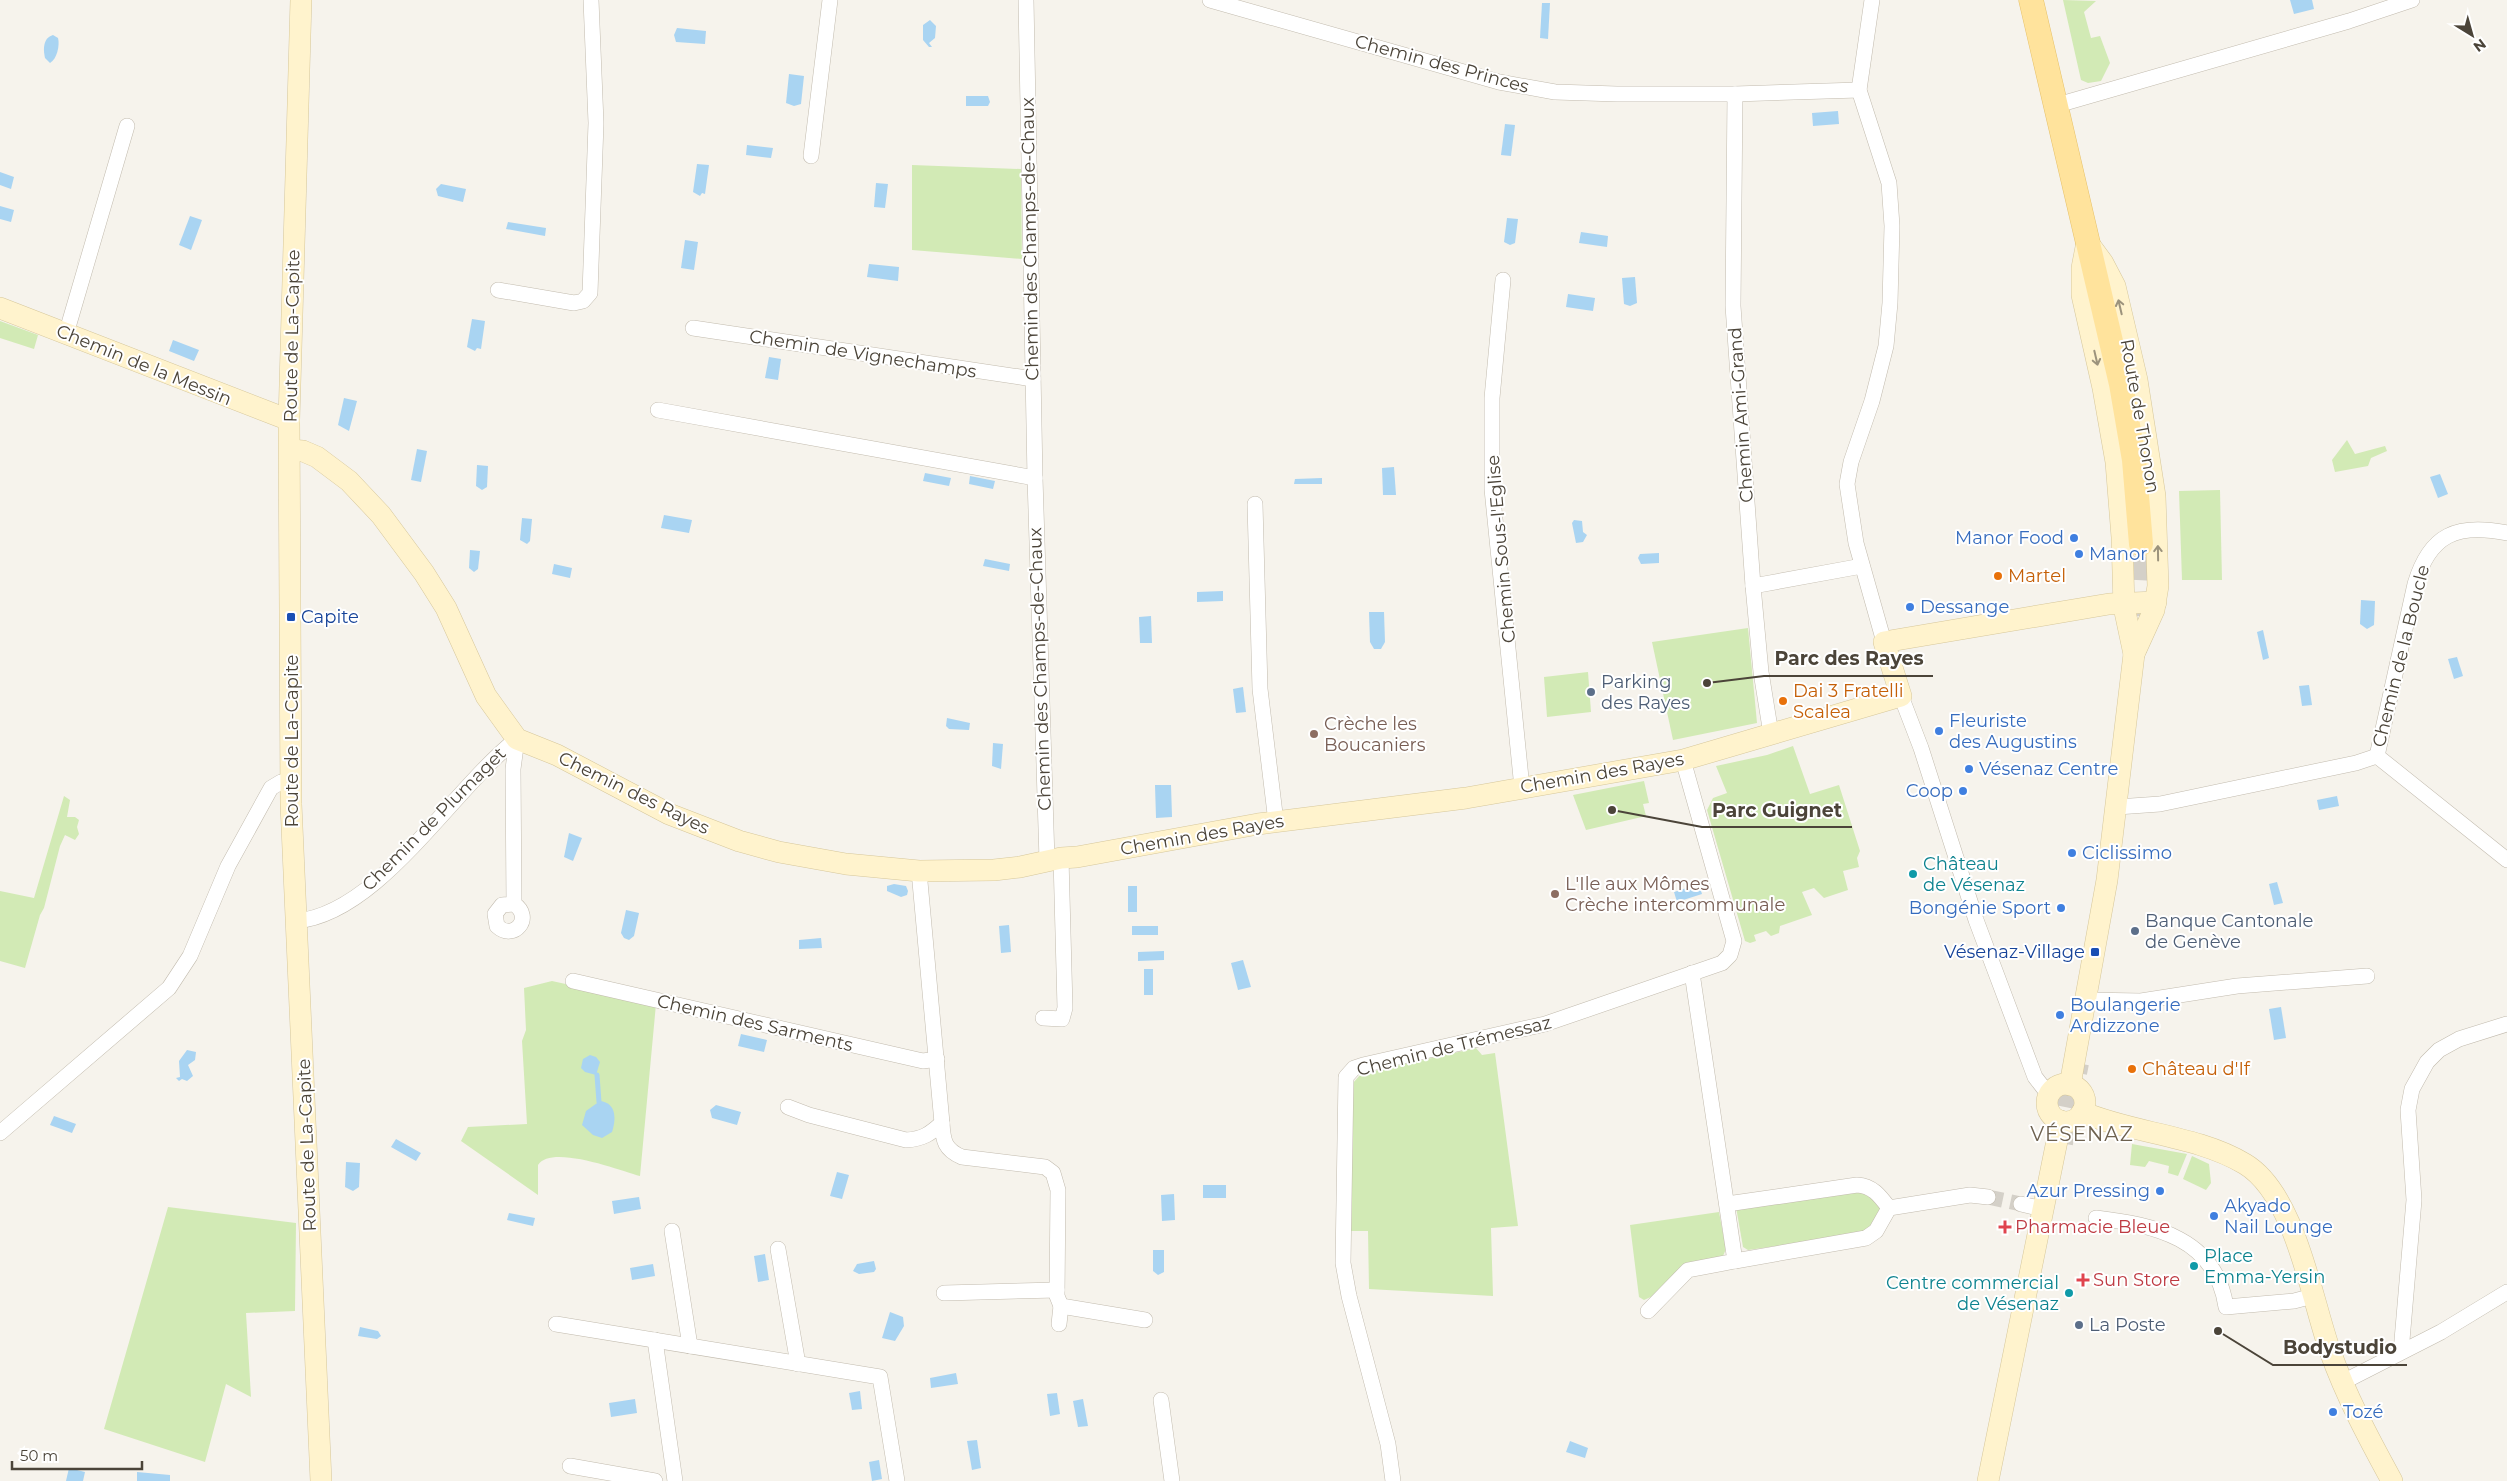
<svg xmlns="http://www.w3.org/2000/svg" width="2507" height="1481" viewBox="0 0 2507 1481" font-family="Montserrat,sans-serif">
	<rect width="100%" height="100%" fill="#f6f3ec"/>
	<!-- green -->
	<g fill="#d2eab5">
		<path d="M2063,0L2096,1L2084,12L2091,38L2100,36L2110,63L2101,81L2088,83L2081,80Z"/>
		<path d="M912,165L1021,169L1022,259L912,250Z"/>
		<path d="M0,321L38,335L34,349L0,338Z"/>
		<path d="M2347,440L2355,454L2385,446L2387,451L2371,458L2368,466L2335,472L2332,460Z"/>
		<path d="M2220,490L2222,580H2182L2179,491Z"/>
		<path d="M1748,628L1757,723L1673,740L1652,642Z"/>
		<path d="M1588,672L1591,712L1547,717L1544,677Z"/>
		<path d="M1793,746L1810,794L1839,785L1860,851L1857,858L1859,867L1843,871L1848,890L1824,898L1814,888L1802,892L1812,915L1780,926L1779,933L1771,936L1766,931L1754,935L1756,941L1750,943L1745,941L1707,810L1713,798L1727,793L1716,766L1767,755Z"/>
		<path d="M1644,781L1649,803L1643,804L1646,816L1586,830L1573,795Z"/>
		<path d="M64,796L70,800L67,817H75L79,820L77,827L79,834L75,840L65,835L60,846L44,908L40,915L25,968L0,961V891L34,898Z"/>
		<path d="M552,981L656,1004L640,1176C619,1170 551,1144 538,1165V1195L461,1141L468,1127L527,1124L522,1041L526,1030L524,988Z"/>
		<path d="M1476,1048L1482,1055L1495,1053L1518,1226L1491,1228L1493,1296L1369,1289L1368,1231H1351L1353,1083L1361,1074Z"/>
		<path d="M2132,1144L2187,1154L2178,1176L2168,1173L2169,1166L2149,1161L2145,1167L2130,1165Z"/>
		<path d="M2192,1156L2209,1164L2211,1183L2206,1190L2183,1179Z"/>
		<path d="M1863,1190L1882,1207L1873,1227L1862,1234L1748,1250L1743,1247L1736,1207Z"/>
		<path d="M168,1207L296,1223L295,1311L246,1313L251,1397L226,1384L205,1462L104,1429Z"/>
		<path d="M1719,1212L1726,1249L1723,1256L1653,1296L1644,1300L1639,1297L1630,1225Z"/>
	</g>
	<!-- water -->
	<g fill="#a9d4f2">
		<path d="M2290,0H2312L2314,9L2294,14Z"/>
		<path d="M1542,3H1550L1548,39L1540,38Z"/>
		<path d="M930,20L936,26L935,38L929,43L932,47H929L923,40V25Z"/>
		<path d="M677,28L706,31L705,44L676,42L674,35Z"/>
		<path d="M53,35L58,38C60,45 57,59 50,63L45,58C43,49 43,38 53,35Z"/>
		<path d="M789,74L804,76L801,104L794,106L786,103Z"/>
		<path d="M966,96H988L990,102L988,106H966Z"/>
		<path d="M1838,111L1839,124L1813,126L1812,113Z"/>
		<path d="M1505,124L1515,125L1511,156L1501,155Z"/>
		<path d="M747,145L773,148L771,158L746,155Z"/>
		<path d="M697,164L709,165L705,194L702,193L700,196L693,192Z"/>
		<path d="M0,172L14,177L11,189L0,185Z"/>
		<path d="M876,183L888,184L885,208L874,207Z"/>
		<path d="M441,184L466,189L463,202L438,196L436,189Z"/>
		<path d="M0,206L14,210L11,222L0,219Z"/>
		<path d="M190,216L202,220L191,250L179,245Z"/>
		<path d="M1507,218L1518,219L1515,243L1510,245L1504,242Z"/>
		<path d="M508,222L546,228L545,236L506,229Z"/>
		<path d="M1581,232L1608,236L1607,247L1579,243Z"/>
		<path d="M685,240L698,242L694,270L681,268Z"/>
		<path d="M869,264L899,267L898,281L867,277Z"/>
		<path d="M1635,277L1637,303L1630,306L1624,304L1622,278Z"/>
		<path d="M1568,294L1595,298L1593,311L1566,307Z"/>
		<path d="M472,319L485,321L481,349L477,348L475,351L467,347Z"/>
		<path d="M173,340L199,350L194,361L169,351Z"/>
		<path d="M769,357L781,359L778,380L765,378Z"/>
		<path d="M344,398L357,401L349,431L338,425Z"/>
		<path d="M417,449L427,451L421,482L411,480Z"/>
		<path d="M477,465L488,466L487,487L482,490L476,486Z"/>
		<path d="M1394,467L1396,495H1383L1382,468Z"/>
		<path d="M925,473L951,478L949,486L923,481Z"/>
		<path d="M2440,474L2448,494L2438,498L2430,477Z"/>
		<path d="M970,476L995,481L993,489L969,484Z"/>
		<path d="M1322,478V484H1294L1295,479Z"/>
		<path d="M664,515L692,520L689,533L661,528Z"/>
		<path d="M522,518L532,519L530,541L527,544L520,540Z"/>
		<path d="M1574,520L1582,521L1583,532L1587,535L1583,542L1576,543L1572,523Z"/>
		<path d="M470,550L480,551L478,569L474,572L469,568Z"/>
		<path d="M1659,553V563L1641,564L1638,558L1640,554Z"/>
		<path d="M985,559L1010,564L1009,571L983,566Z"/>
		<path d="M554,564L572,568L570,578L552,574Z"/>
		<path d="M1223,591V601L1197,602V592Z"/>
		<path d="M2361,600L2375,601L2374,625L2367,629L2360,624Z"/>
		<path d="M1369,612H1384L1385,642L1381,649H1374L1370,642Z"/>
		<path d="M1151,616L1152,643H1140L1139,617Z"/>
		<path d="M2263,630L2269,658L2263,660L2257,632Z"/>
		<path d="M2457,657L2463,676L2454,679L2448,659Z"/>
		<path d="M2309,685L2312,705L2302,706L2299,686Z"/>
		<path d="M1243,687L1246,712L1236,713L1233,689Z"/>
		<path d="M947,718L970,723L969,730L949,729L946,726Z"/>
		<path d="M993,743L1003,744L1001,769L992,766Z"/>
		<path d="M1155,785H1171L1172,817L1156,818Z"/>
		<path d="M2337,796L2339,806L2319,810L2317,800Z"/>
		<path d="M569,833L582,838L573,861L564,857Z"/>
		<path d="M2277,882L2283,903L2274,905L2269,884Z"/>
		<path d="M894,884L906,886L908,891L907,895L901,897L887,891V886Z"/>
		<path d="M1699,884L1702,894L1677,902L1674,892Z"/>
		<rect x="1128" y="886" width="9" height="26"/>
		<path d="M626,910L639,913L634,936L629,940L624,938L621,933Z"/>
		<path d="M1009,925L1011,952L1001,953L999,926Z"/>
		<rect x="1132" y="926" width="26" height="9"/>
		<path d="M821,938L822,948L799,949V940Z"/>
		<path d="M1164,951V960L1138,961V952Z"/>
		<path d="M1243,960L1251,987L1238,990L1231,963Z"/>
		<rect x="1144" y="969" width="9" height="26"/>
		<path d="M2281,1007L2286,1038L2274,1040L2269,1009Z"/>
		<path d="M741,1034L767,1040L764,1052L738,1046Z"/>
		<path d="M187,1050L196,1052L195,1060L188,1065L193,1076L187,1081L182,1079L179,1081L176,1078L180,1077L179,1061Z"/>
		<path d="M590,1055L596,1057L600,1062L596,1075L585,1072L581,1068L583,1059Z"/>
		<path d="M600,1101C617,1103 616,1120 612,1132L602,1138L593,1135L582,1125L586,1111Z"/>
		<path d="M716,1105L741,1112L737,1125L712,1118L710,1110Z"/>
		<path d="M54,1116L76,1124L72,1133L50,1125Z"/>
		<path d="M396,1139L421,1153L416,1161L391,1147Z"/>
		<path d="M346,1162L360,1163L359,1187L353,1191L345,1187Z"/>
		<path d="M837,1172L849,1175L842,1199L830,1196Z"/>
		<rect x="1203" y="1185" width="23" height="13"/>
		<path d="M1174,1194L1175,1220L1162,1221L1161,1195Z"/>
		<path d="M639,1197L641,1209L614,1214L612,1201Z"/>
		<path d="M509,1213L535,1218L533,1226L507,1220Z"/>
		<path d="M1153,1250H1164V1272L1158,1275L1153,1271Z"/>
		<path d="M765,1254L769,1280L758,1282L754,1256Z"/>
		<path d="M874,1261L876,1269L874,1272L859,1274L853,1271L857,1264Z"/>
		<path d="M653,1264L655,1276L632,1280L630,1268Z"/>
		<path d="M890,1312L903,1317L904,1326L895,1341L882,1338Z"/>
		<path d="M360,1327L378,1331L381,1336L377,1339L358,1336Z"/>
		<path d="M956,1373L958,1384L931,1388L930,1378Z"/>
		<path d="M860,1391L862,1409L852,1410L849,1393Z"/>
		<path d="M1057,1393L1060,1414L1050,1416L1047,1394Z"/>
		<path d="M635,1399L637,1413L611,1417L609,1403Z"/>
		<path d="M1083,1399L1088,1426L1078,1427L1073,1401Z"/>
		<path d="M977,1440L981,1468L972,1470L967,1441Z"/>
		<path d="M1570,1441L1588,1448L1585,1458L1566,1452Z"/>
		<path d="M879,1460L882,1479L872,1481L869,1462Z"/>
		<path d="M69,1468L85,1472L83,1481H66Z"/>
		<path d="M137,1472L170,1475V1481H137Z"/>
	</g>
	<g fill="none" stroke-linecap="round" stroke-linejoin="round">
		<!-- stream -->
		<path stroke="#a9d4f2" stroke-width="5" d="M597,1075L599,1102"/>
		<!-- street-tunnel -->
		<path stroke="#d4d0c8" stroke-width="15" stroke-dasharray="15 8" stroke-linecap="butt" d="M1988,1197L2021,1204"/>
		<!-- primary-tunnel -->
		<g stroke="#d4d0c8" stroke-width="24" stroke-dasharray="24 12" stroke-linecap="butt">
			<path d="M2135,652L2141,544"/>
			<path d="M2061,1143L2077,1063"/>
		</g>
		<!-- street casing -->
		<g stroke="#c2bbae" stroke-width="16">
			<g id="street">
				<path d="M1026,0L1035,478L1047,860"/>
				<path d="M1210,0L1499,82L1555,92L1617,94H1735L1859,90"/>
				<path d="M1872,0L1859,90L1889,183L1892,226L1890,303L1886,346L1872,401L1851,462L1847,484L1856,543L1884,642"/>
				<path d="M1735,94L1733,306L1753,586L1761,672L1771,734"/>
				<path d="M2054,106L2349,21L2412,0"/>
				<path d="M811,156L830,0"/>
				<path d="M1503,280L1492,398V489L1522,788"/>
				<path d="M498,290L574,303L583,301L590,293L596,123L591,0"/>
				<path d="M693,328L1033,379"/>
				<path d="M66,334L127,126"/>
				<path d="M658,410L1035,478"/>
				<path d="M1255,504L1260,689L1276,822"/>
				<path d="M1753,586L1862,566"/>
				<path d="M1901,696L1921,748L1976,920L2035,1077L2049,1095"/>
				<path d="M2377,756L2415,584C2430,534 2457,523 2507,533"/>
				<path d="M2377,756L2507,860"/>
				<path d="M2117,807L2160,804L2356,763L2377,756"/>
				<path d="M919,871L942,1123"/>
				<path d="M514,904L502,905L495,914L497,926C514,942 534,917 514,904L513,769L517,739"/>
				<path d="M296,921C379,914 453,788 517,739"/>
				<path d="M573,981L923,1061L937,1059"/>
				<path d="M2086,1000L2141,1001L2237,986L2367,976"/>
				<path d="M1043,1018L1062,1019L1065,1008L1061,858"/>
				<path d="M788,1107L809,1115L906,1140C923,1139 930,1134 942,1123C943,1141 945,1150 962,1157L1045,1167L1053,1173L1058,1190L1057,1296L1061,1306L1145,1320"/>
				<path d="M0,1133L169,988L190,956L228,866L271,788L281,782L291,780"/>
				<path d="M1727,1204L1857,1185C1873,1186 1880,1196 1889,1208L1970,1195L1988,1197"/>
				<path d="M2021,1204L2043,1209"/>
				<path d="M2096,1218C2155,1225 2216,1238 2226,1307L2294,1301L2313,1296"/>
				<path d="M672,1231L690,1346"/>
				<path d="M778,1249L798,1364"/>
				<path d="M1735,1261L1866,1238L1876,1231L1889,1208"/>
				<path d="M944,1293L1057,1290"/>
				<path d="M1648,1311L1688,1270L1735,1261L1692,973"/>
				<path d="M556,1324L880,1377L897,1481"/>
				<path d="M1059,1324L1061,1306"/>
				<path d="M655,1340L675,1481"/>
				<path d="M2401,1352L2414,1200L2408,1110L2412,1089L2427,1062L2439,1050L2459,1039L2507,1024"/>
				<path d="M2343,1382L2441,1332L2507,1292"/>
				<path d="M1161,1400L1172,1481"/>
				<path d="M570,1466L655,1481"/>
				<path d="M1393,1481L1388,1444L1349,1296L1343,1263L1346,1077L1354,1068L1363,1065L1545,1024L1722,963L1730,955L1734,941L1683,760"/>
			</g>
		</g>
		<!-- secondary casing -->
		<g stroke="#d6c79b" stroke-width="22">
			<g id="secondary">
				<path d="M301,0L289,420L291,804L321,1481"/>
				<path d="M2087,242L2082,268V295L2103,388L2116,462L2122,537L2124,607L2134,654"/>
				<path d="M0,308L289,420"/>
				<path d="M290,450L303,451L317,457L349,481L381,515L424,573L446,608L486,696L517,739L557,755L669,814L739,841L779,852L846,864L919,871L994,870L1020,867L1061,858L1077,857L1258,824L1466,798L1683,760L1901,696L1884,642L2109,604L2156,602"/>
				<circle cx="2066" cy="1103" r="19"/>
				<path d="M2070,1085L2107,880L2134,654L2154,610L2158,586L2155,496L2137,380L2115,286L2103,263L2089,244"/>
				<path d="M2082,1112C2134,1134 2196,1135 2245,1164C2295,1194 2311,1297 2330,1351C2346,1396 2369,1439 2392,1481"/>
				<path d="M1988,1481L2061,1121"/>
			</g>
		</g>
		<!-- primary casing -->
		<g stroke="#e6c16a" stroke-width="25">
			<path id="primary" d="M2031,0L2121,384L2134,460L2141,544"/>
		</g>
		<!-- street -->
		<use href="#street" stroke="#fff" stroke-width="15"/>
		<!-- secondary -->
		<use href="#secondary" stroke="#fff3cd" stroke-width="21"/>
		<!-- primary -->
		<use href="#primary" stroke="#ffe39c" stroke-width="24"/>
	</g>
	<!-- one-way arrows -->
	<defs><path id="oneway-shaft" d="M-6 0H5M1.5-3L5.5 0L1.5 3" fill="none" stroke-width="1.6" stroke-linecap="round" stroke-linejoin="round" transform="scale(1.25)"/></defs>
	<g stroke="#9c937c">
		<use href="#oneway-shaft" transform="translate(2120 307) rotate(-103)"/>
		<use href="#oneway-shaft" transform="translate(2096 358) rotate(77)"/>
		<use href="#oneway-shaft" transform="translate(2158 553) rotate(-91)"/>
	</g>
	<!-- markers -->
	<g fill="#3f7fe0" stroke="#fff" stroke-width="2">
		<circle cx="2074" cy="538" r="5"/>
		<circle cx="2079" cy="554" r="5"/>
		<circle cx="1910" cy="607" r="5"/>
		<circle cx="1939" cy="731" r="5"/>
		<circle cx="1969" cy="769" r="5"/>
		<circle cx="1963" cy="791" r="5"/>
		<circle cx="2072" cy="853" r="5"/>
		<circle cx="2061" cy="908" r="5"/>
		<circle cx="2060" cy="1015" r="5"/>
		<circle cx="2160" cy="1191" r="5"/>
		<circle cx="2214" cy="1216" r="5"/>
		<circle cx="2333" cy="1412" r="5"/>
	</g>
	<g fill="#e8710a" stroke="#fff" stroke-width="2">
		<circle cx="1998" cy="576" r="5"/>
		<circle cx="1783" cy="701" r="5"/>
		<circle cx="2132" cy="1069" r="5"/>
	</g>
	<g fill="#1a4fb4" stroke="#fff" stroke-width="2">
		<rect x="286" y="612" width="10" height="10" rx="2.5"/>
		<rect x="2090" y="947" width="10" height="10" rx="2.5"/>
	</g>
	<g fill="#5c6f8a" stroke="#fff" stroke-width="2">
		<circle cx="1591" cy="692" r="5"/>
		<circle cx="2135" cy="931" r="5"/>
		<circle cx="2079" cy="1325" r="5"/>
	</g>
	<g fill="#8d6e63" stroke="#fff" stroke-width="2">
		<circle cx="1314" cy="734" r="5"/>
		<circle cx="1555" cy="894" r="5"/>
	</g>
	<g fill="#0f9aa8" stroke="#fff" stroke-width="2">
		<circle cx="1913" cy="874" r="5"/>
		<circle cx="2194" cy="1266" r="5"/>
		<circle cx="2069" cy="1293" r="5"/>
	</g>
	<g fill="#e0444e" stroke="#fff" stroke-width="2">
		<path d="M2002.5 1219.5h5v5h5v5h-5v5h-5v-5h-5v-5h5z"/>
		<path d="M2080.5 1272.5h5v5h5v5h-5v5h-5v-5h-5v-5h5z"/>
	</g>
	<g text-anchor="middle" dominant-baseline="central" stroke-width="4" stroke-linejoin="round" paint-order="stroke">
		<!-- street labels -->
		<g font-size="18" fill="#4b4439" stroke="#fff">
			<text transform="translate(1442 64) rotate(15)">Chemin des Princes</text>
			<text transform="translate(1030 239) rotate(-91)">Chemin des Champs-de-Chaux</text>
			<text transform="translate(292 336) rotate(-89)">Route de La-Capite</text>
			<text transform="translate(863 354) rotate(9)">Chemin de Vignechamps</text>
			<text transform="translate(144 365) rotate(22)">Chemin de la Messin</text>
			<text transform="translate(1741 415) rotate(-94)">Chemin Ami-Grand</text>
			<text transform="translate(2140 416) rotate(80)">Route de Thonon</text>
			<text transform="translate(1501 549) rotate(-95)">Chemin Sous-l'Eglise</text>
			<text transform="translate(2401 656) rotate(-76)">Chemin de la Boucle</text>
			<text transform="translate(1040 669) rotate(-92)">Chemin des Champs-de-Chaux</text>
			<text transform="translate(292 741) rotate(-90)">Route de La-Capite</text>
			<text transform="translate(1602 773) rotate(-10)">Chemin des Rayes</text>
			<text transform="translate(634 793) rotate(26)">Chemin des Rayes</text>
			<text transform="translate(434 819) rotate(-45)">Chemin de Plumaget</text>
			<text transform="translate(1202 835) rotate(-10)">Chemin des Rayes</text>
			<text transform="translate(755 1023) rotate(13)">Chemin des Sarments</text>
			<text transform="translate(1454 1046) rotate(-14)">Chemin de Trémessaz</text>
			<text transform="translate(307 1145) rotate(-92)">Route de La-Capite</text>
		</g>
		<!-- shop labels -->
		<g font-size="18" fill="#366cbe" stroke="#fff" text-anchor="start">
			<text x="2064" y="538" text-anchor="end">Manor Food</text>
			<text x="2089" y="554">Manor</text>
			<text x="1920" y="607">Dessange</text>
			<text x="1949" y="721">Fleuriste<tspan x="1949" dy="21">des Augustins</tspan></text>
			<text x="1979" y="769">Vésenaz Centre</text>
			<text x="1953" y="791" text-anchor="end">Coop</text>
			<text x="2082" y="853">Ciclissimo</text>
			<text x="2051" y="908" text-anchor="end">Bongénie Sport</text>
			<text x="2070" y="1005">Boulangerie<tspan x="2070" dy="21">Ardizzone</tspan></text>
			<text x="2150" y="1191" text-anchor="end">Azur Pressing</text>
			<text x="2224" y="1206">Akyado<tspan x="2224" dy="21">Nail Lounge</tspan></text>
			<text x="2343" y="1412">Tozé</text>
		</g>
		<!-- food labels -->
		<g font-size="18" fill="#c56008" stroke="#fff" text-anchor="start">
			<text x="2008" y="576">Martel</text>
			<text x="1793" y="691">Dai 3 Fratelli<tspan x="1793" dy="21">Scalea</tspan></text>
			<text x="2142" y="1069">Château d'If</text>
		</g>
		<!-- transit labels -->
		<g font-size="18" fill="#164399" stroke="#fff" text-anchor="start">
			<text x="301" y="617">Capite</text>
			<text x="2085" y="952" text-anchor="end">Vésenaz-Village</text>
		</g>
		<!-- service labels -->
		<g font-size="18" fill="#4e5e75" stroke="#fff" text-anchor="start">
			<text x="1601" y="682">Parking<tspan x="1601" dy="21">des Rayes</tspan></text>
			<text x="2145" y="921">Banque Cantonale<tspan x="2145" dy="21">de Genève</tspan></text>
			<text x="2089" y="1325">La Poste</text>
		</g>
		<!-- education labels -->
		<g font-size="18" fill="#785e54" stroke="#fff" text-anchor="start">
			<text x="1324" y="724">Crèche les<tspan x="1324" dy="21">Boucaniers</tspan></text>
			<text x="1565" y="884">L'Ile aux Mômes<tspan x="1565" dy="21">Crèche intercommunale</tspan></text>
		</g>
		<!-- culture labels -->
		<g font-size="18" fill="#0d838f" stroke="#fff" text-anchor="start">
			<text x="1923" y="864">Château<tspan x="1923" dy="21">de Vésenaz</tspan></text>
			<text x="2204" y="1256">Place<tspan x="2204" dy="21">Emma-Yersin</tspan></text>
			<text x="2059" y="1283" text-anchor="end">Centre commercial<tspan x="2059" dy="21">de Vésenaz</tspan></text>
		</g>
		<!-- health labels -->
		<g font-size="18" fill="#be3a42" stroke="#fff" text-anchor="start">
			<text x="2015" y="1227">Pharmacie Bleue</text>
			<text x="2093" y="1280">Sun Store</text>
		</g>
		<!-- quarter labels -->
		<g font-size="20" letter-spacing="1" fill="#6e6250" stroke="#fff">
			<text x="2082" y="1134">VÉSENAZ</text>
		</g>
	</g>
	<!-- callouts -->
	<path fill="none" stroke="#4b4439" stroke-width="2" d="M1707 683L1764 676H1933M1612 810L1702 827H1852M2218 1331L2273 1365H2407"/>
	<g fill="#4b4439" stroke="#fff" stroke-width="2">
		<circle cx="1707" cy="683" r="5"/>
		<circle cx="1612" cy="810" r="5"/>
		<circle cx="2218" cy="1331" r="5"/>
	</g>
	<g font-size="19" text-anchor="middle" font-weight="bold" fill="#4b4439" stroke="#fff" stroke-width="4" stroke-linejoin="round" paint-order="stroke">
		<text x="1849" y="665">Parc des Rayes</text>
		<text x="1777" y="817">Parc Guignet</text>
		<text x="2340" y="1354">Bodystudio</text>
	</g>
	<!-- north arrow -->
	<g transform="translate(2472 35) rotate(143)" stroke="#ffffff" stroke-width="4" paint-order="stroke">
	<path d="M0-4L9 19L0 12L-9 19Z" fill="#4b4439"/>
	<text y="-8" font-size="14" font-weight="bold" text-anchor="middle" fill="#4b4439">N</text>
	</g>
	<!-- scale -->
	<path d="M12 1461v8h130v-8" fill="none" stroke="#4b4439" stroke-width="2.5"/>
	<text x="20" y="1461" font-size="15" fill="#4b4439" stroke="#ffffff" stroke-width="4" paint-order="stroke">50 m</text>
</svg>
